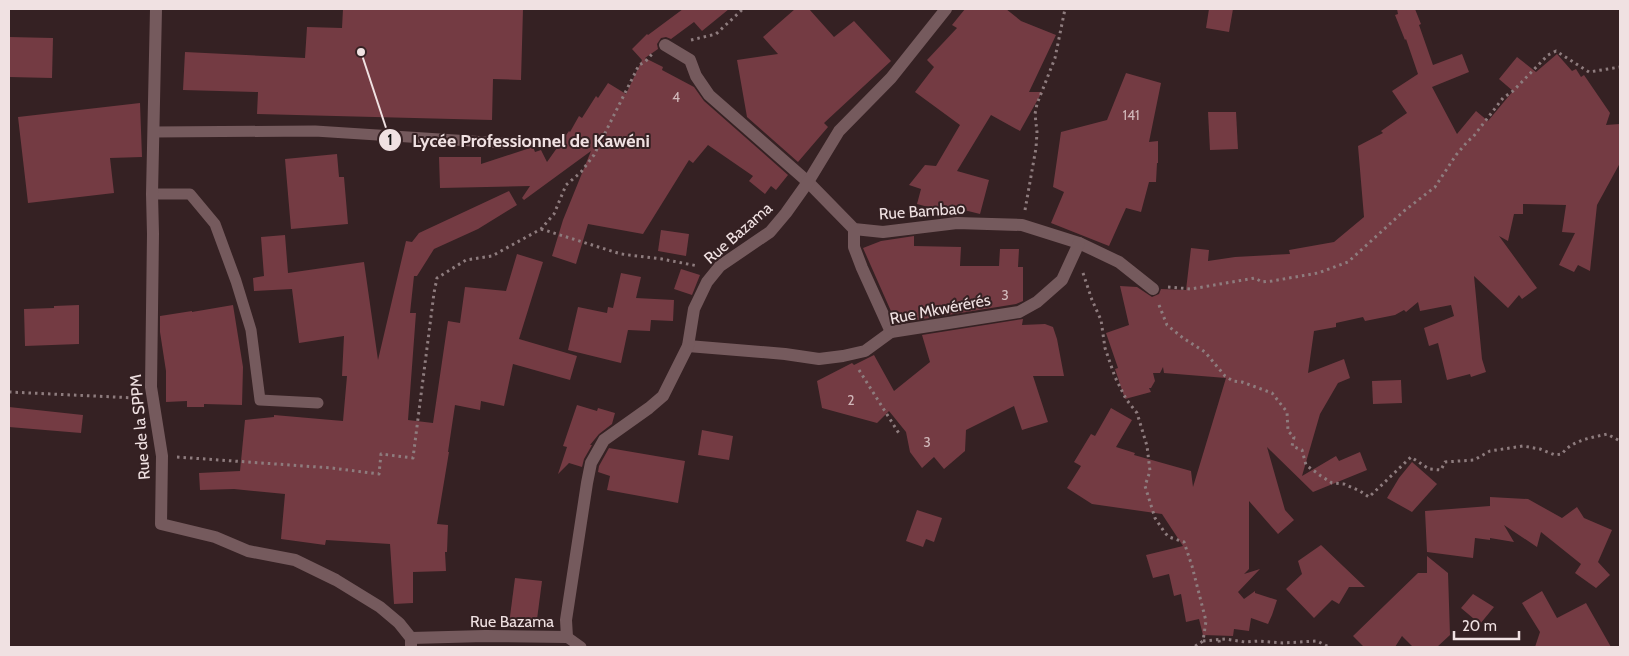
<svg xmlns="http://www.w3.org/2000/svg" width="1629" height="656" viewBox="0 0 1629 656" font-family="Cabin,sans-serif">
	<rect width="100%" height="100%" fill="#352123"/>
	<!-- building -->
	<g fill="#743b43">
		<path d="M343,9H523L521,80L493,79L492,120L257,114L258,92L183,90L185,52L305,58L307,27L342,28Z"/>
		<path d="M683,9H729L702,31L694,22L671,39L666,37L661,38L657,44L658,49L645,58L663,67L662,70L694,87L704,101L788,175L776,190L771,186L765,194L749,181L753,176L708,145L693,163L689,160L643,234L588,224L576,264L552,256L563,220L591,151L524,200L522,198L530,186L440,188L439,157H481V164L533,147L535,152L541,150L547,162L569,131L570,132L579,116L582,118L596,96L598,98L608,83L626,94L642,60L632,49L647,34L648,35Z"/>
		<path d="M795,9H809L834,37L854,21L891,61L824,123L828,127L798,162L747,117L737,60L778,54L763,37Z"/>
		<path d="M965,9H1006L1021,21L1056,35L1029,92H1042L1020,131L991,115L957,171L989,180L980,214L960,209L958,215L917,204L921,189L909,185L925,165L936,166L960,125L915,92L934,67L927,60L957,28L952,25Z"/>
		<path d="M1209,9H1233L1229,32L1206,28Z"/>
		<path d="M1397,9H1415L1421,24L1419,25L1433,65L1462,54L1469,72L1432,87L1457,134L1476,111L1488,121L1513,91L1499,79L1517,57L1536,72L1557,54L1572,71L1576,69L1581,77L1584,75L1610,113L1606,125L1620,124V163L1597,205L1590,271L1578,265L1574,272L1559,265L1575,233L1562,232L1566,205L1523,204V214H1514L1508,241L1499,236L1537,288L1522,299L1519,295L1508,308L1474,276L1482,359L1486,372L1471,377L1470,374L1447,380L1438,343L1429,346L1424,328L1454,316L1451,305L1420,311L1418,302L1406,312L1404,310L1395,315L1365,321L1363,317L1336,323V327L1314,331L1308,373L1344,359L1350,378L1338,383L1320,414L1302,476L1336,456L1339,461L1360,452L1367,470L1313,492L1267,447L1285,510L1294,520L1278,534L1249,501V569L1244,574L1260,569L1238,592L1244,599L1255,591V593L1277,600L1272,615L1268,624L1251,618L1249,631L1234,629L1233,636L1203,635L1199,619L1186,622L1181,594L1174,596L1169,574L1153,578L1146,555L1183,546L1162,514L1092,504L1067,488L1081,466L1074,462L1091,434L1095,436L1111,408L1132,420L1116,447L1135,453L1134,455L1191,471L1193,487L1226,378L1164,373L1163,367L1160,373H1153L1155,381L1151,388H1149L1151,392L1125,399L1115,369L1118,368L1106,333L1129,325L1120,286L1137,287L1152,297L1159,294L1161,289L1186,290L1191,248L1209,250L1208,261L1235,257L1290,254L1289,250L1334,242L1364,217L1358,146L1383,133L1381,131L1407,113L1392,91L1418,74L1406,39L1405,40L1395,15L1398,14Z"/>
		<path d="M9,37L53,38L52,78L9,77Z"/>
		<path d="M1126,73L1161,83L1149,142L1158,141V163H1157L1156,182H1149L1141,212L1126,208L1109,246L1051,223L1064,192L1053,187L1061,132L1107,120Z"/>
		<path d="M140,103L142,157L110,158L114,193L28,203L18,117Z"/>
		<path d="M1208,112H1236L1238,149L1210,150Z"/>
		<path d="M337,154L339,177H344L348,224L291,229L285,159Z"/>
		<path d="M509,191L517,205L478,229L434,249L417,276H414L410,313H416L408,420L433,423L448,321L460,323L465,287L506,291L517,254L543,262L519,339L577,356L570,380L513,364L504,406L481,401L480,410L455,405L448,452H449L437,524L448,525L447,552H445L446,571L413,572V603L394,604L390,544L326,540L325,545L281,539L285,494L234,489L200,490L199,473L240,471L245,420L274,417V415L343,421L347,376H342L344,336L299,343L292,289L254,291L253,278L264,276L261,237L285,235L288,273L364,262L378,360L406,241L412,242L419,233Z"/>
		<path d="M661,230L689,234L686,256L658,251Z"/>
		<path d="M914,236V246L961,247L960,266H999L1000,249H1019L1018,267H1023V301L1016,304L917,320L915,313L894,318L863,248L881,241Z"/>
		<path d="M681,269L700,275L692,295L674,289Z"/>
		<path d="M621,273L641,277L636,298L674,300L673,321L651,320L650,331L628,330L621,363L568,350L578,307L607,313L608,307L613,308Z"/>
		<path d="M79,305V344L25,346L24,309L54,308V306Z"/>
		<path d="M233,305L243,367L242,405L204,404V407H187V401L166,402V371L160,332V316L192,311V312Z"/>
		<path d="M1023,319L1022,325L1045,324L1053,327L1057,339L1064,376H1033L1048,422L1022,430L1014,406L966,430L965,451L944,469L934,457L922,468L910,452L906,432L889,411L877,423L822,408L817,381L852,363L854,365L874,355L894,391L930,362L922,335Z"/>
		<path d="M1401,380L1402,403L1373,404L1372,381Z"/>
		<path d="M577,405L597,411L598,408L615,413L612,424L599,434L590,445H592L584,459L582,467L569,463L558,474L567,447L563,446Z"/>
		<path d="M9,407L83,415L81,433L9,427Z"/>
		<path d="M702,430L733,436L729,460L698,455Z"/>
		<path d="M609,448L685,461L678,503L607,490L610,476L598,472L599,466Z"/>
		<path d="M1412,462L1437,484L1412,512L1387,498L1399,478Z"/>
		<path d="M1490,497L1528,499L1562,518L1577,507L1584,518L1612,530L1598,562L1610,575L1596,588L1575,573L1581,564L1541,532L1537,547L1504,525L1514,542L1490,538V540L1475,538L1473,558L1427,552L1425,511L1490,506Z"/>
		<path d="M917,510L942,518L934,542L926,539L923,547L906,541Z"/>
		<path d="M1321,545L1365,587H1349L1339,604L1332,600L1314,618L1286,589L1302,574L1298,561Z"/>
		<path d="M1427,556L1448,573L1450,635L1437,647H1413L1402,636L1395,647H1364L1353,636L1418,573H1427Z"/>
		<path d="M515,578L542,581L536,627L509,624Z"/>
		<path d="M1542,591L1557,618L1586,603L1611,647H1535L1540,632L1522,603Z"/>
		<path d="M1473,594L1494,607L1480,624L1461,608Z"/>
	</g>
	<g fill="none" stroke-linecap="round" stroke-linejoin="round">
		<!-- path -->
		<g stroke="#8e7c7e" stroke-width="3" stroke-dasharray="2.5 4" stroke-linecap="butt">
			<path d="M691,40L716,34L743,9"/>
			<path d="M1025,210L1036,148L1037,132L1035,114L1037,104L1055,58L1065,9"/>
			<path d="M541,229L621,254L662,259L698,266"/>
			<path d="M1083,273L1092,300L1101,320L1105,348L1115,377L1126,399L1137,413L1147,446L1150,471L1145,486L1155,518L1165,533L1169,537L1184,542L1192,566L1206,621L1203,641L1194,647"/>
			<path d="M1168,287L1191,289L1255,278L1262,282L1272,281L1318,273L1348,262L1404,211L1435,187L1456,155L1468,141L1473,137L1503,98L1513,91L1548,55L1556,51L1589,72L1620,67"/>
			<path d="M1159,305L1167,325L1183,338L1205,352L1225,376L1233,381L1242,382L1272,393L1287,412L1288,431L1294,437L1292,446L1302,450L1306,465L1321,476L1332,483L1344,484L1360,491L1369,497L1411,457L1429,469L1441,470L1445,462L1474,460L1490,451L1523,446L1540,449L1555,455L1562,454C1572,440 1591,438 1607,434L1620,441"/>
			<path d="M859,370L900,435"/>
			<path d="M9,392L136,398"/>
			<path d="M177,457L332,468L379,474L381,454L413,458L434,293L437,278L466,260L492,256L541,229L554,214L566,185L581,172L594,155L639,65L645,62L653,53"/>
			<path d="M1219,640L1220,647"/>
			<path d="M1203,641L1225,639L1245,642L1259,641L1283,643L1317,641L1329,647"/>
		</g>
		<!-- service -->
		<g stroke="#755a5d" stroke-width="11">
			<path d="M154,132L315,131L502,143"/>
			<path d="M152,194H190L215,224L236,281L251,330L260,400L318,403"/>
			<path d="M567,637L581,647"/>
		</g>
		<!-- minor -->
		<g stroke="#755a5d" stroke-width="12">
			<path d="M156,9L152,194L153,234L151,387L162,456L161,524L215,537L248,551L295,560L336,580L380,607L399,623L411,638V647"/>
			<path d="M665,45L690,60L696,76L709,95L808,182L854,229L883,232L957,223L1022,225L1079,243L1119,262L1153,289"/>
			<path d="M854,229V247L862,268L891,332"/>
			<path d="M688,346L785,354L819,359L843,356L865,351L891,332L1019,312L1037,302L1062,280L1079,243"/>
			<path d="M411,638L485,636L567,637L566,620L587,483L591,463L604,440L649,408L663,396L688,346L694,309L707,282L720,266L770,232L786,213L808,182L839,131L891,78L946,9"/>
		</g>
	</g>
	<g text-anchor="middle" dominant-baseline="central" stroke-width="4" stroke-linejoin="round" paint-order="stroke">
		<!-- number labels -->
		<g font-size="14" fill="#d1b8ba">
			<text x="676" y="97">4</text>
			<text x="1131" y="115">141</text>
			<text x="1005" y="295">3</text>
			<text x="851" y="400">2</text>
			<text x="927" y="442">3</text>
		</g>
		<!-- street labels -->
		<g font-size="16" fill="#f0e1e2" stroke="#352123">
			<text transform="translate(922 211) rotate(-4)">Rue Bambao</text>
			<text transform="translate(738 233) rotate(-41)">Rue Bazama</text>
			<text transform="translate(940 309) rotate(-11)">Rue Mkwérérés</text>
			<text transform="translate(140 427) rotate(-95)">Rue de la SPPM</text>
			<text x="512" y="621">Rue Bazama</text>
		</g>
	</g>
	<!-- callouts -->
	<path fill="none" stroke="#f0e1e2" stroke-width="2" d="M361 52L390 140"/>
	<g fill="#f0e1e2" stroke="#352123" stroke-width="2">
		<circle cx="361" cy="52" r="5"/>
		<circle cx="390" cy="140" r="12"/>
	</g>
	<g font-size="15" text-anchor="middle" font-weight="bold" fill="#111">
		<text x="390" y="145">1</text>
	</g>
	<g font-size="18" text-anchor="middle" font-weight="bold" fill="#f0e1e2" stroke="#352123" stroke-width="4" stroke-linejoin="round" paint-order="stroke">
		<text x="531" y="147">Lycée Professionnel de Kawéni</text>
	</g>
	<!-- border -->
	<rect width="1629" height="656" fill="none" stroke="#f0e1e2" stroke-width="20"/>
	<!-- scale -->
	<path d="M1454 631v8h65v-8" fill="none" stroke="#f0e1e2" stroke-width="2.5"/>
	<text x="1462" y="631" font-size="15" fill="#f0e1e2" stroke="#352123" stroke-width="4" paint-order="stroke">20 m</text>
</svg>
